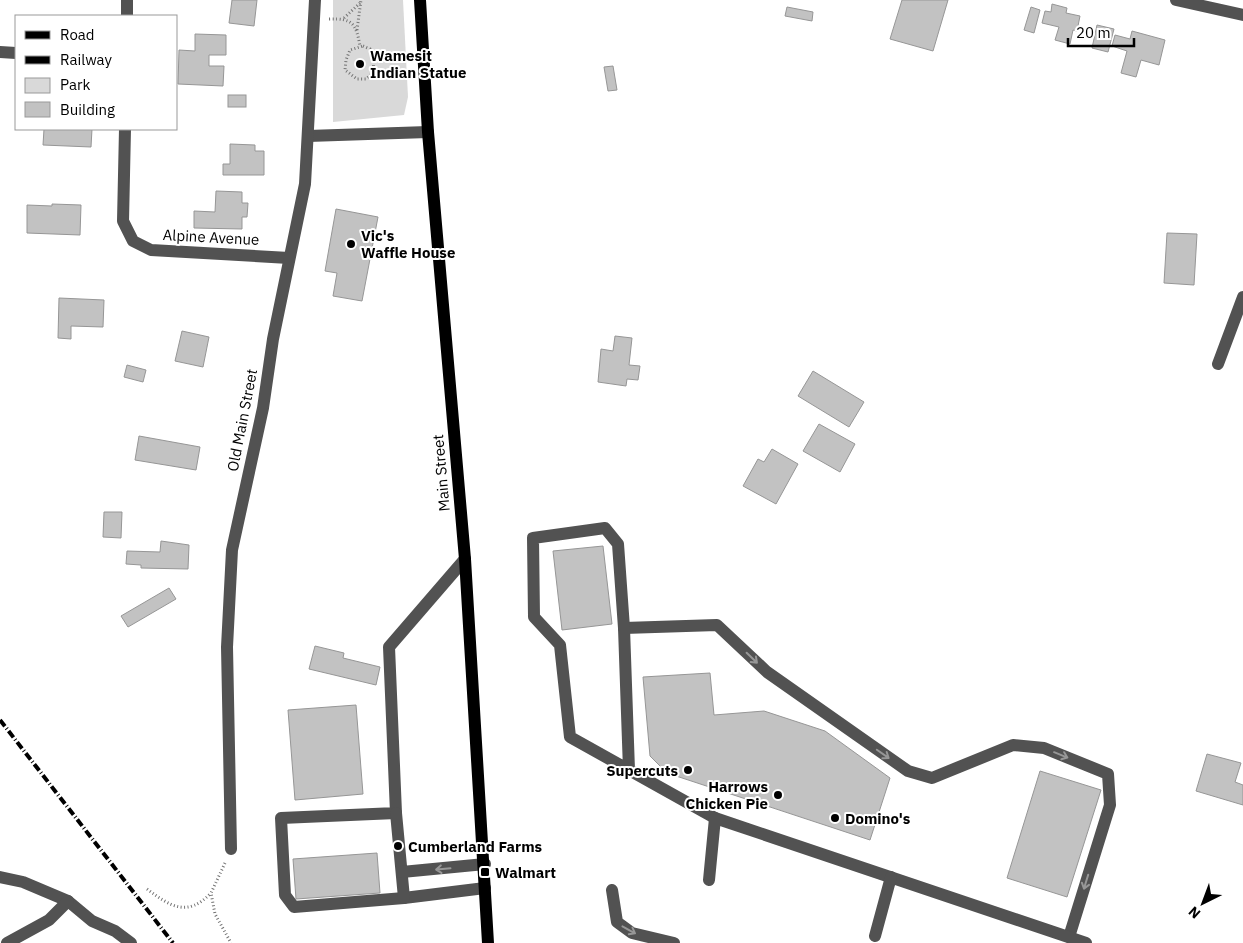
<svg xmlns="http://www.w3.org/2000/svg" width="1243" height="943" viewBox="0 0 1243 943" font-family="'IBM Plex Sans',sans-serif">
	<rect width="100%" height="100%" fill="#fff"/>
	<!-- green -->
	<path fill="#d9d9d9" d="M333,0H403L408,97L404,115L333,122Z"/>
	<!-- building -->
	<g fill="#c2c2c2" stroke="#969696">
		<path d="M232,0H257L254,26L229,23Z"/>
		<path d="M902,0H948L933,51L890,39Z"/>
		<path d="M1052,4L1067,8L1066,13L1080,16L1077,31L1073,30L1070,44L1055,40L1059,27L1042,23L1045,11L1051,12Z"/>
		<path d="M787,7L813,12L812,21L785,16Z"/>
		<path d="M1031,7L1040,10L1034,33L1024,30Z"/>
		<path d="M1097,25L1114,29L1108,52L1092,48Z"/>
		<path d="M1132,31L1165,40L1159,65L1141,60L1136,77L1121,73L1127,51L1112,46L1115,35L1130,39Z"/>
		<path d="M195,34L226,35V55H209V66H224L223,86L178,84L179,50L195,51Z"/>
		<path d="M613,66L617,90L608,91L604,67Z"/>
		<rect x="228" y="95" width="18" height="12"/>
		<path d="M44,129H92L91,147L43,145Z"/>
		<path d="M230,144L255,145V151H264V175H223V164H230Z"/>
		<path d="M216,191L242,192V203H248L247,217H242V229L194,228V211L215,212Z"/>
		<path d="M52,204L81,205L80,235L27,233V205L52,206Z"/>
		<path d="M336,209L378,217L362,301L333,296L337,273L325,271Z"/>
		<path d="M1167,233L1197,234L1194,285L1164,283Z"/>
		<path d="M59,298L104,300L103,327L71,326V339L58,338Z"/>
		<path d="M182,331L209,337L203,367L175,361Z"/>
		<path d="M615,336L632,338L629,365L640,366L638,380L627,379L626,386L598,382L601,349L613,351Z"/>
		<path d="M127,365L146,370L143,382L124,377Z"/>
		<path d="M813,371L864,402L849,427L798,396Z"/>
		<path d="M819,424L855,444L840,472L803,451Z"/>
		<path d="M139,436L200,447L196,470L135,460Z"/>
		<path d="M772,449L798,464L776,504L743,486L758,459L764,462Z"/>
		<path d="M104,512H122L121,538L103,537Z"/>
		<path d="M161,541L189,545L188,569L141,568V565L126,564L127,551L160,552Z"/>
		<path d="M603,546L612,624L562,630L553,551Z"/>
		<path d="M169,588L176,599L128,627L121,616Z"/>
		<path d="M315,646L344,653L343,658L380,667L376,685L309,669Z"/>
		<path d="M710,673L714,715L764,711L825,731L890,778L870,840L667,773L650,756L643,677Z"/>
		<path d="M356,705L363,794L295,800L288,710Z"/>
		<path d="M1207,754L1241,763L1235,782L1243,785V805L1196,791Z"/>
		<path d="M1040,771L1101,790L1067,897L1007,878Z"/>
		<path d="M377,853L380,893L296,899L293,859Z"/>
	</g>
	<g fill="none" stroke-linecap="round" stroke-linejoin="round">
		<!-- path -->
		<g stroke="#747474" stroke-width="3" stroke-dasharray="1 2.5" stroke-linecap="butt">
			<path d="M344,18L360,3"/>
			<path d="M329,19C353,18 356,24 360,46"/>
			<path d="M357,30L361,0"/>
			<path d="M363,46L370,49L374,60L373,73L366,79H357L345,70L346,60L350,50Z"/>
			<path d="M225,863L211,893L215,914L231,943"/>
			<path d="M147,889C170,906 187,918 211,893"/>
		</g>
		<!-- minor -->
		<g stroke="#525252" stroke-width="12">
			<path d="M1176,0L1243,15"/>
			<path d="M127,16V0"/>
			<path d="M0,52L16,53"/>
			<path d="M125,129L123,221L133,241L151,250L289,258"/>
			<path d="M308,136L428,132"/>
			<path d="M1218,364L1243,297"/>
			<path d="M465,559L389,647L396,813L281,818L285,895L294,907L404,898L485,888"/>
			<path d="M624,628L717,625L767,672L908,771L932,778L1013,745L1044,748L1108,774L1110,805L1069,937"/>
			<path d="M629,770L624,628L618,544L605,528L533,538L534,617L560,645L570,737L715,818"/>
			<path d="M396,813L404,898"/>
			<path d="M231,849L227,647L232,550L263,408L273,339L305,184L315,0"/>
			<path d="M402,872L485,864"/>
			<path d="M0,877L23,882L68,901L92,921L115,931L131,943"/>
			<path d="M709,880L715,818L1086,943"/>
			<path d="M612,890L617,922L632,933L674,943"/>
			<path d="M875,936L891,877"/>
			<path d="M7,943L49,920L68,901"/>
		</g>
		<!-- major -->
		<path stroke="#000" stroke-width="12" d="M420,0L428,132L465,559L488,943"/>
		<!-- rail -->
		<path stroke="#000" stroke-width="4" stroke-dasharray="8 2.5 1 2.5" stroke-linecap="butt" d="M0,720L173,943"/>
	</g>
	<!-- one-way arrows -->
	<defs><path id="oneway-shaft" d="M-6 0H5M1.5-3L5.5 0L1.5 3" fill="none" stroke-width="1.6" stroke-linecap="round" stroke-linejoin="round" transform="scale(1.25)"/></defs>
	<g stroke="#979797">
		<use href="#oneway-shaft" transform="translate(752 658) rotate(44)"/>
		<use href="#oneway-shaft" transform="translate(883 754) rotate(35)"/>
		<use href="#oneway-shaft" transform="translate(1061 755) rotate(22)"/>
		<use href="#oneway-shaft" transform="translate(443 869) rotate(175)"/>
		<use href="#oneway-shaft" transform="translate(1086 882) rotate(107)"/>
		<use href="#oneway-shaft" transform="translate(629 930) rotate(29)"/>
	</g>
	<!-- markers -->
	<g fill="#000" stroke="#fff" stroke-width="2">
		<circle cx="360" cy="64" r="5"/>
		<circle cx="351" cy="244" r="5"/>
		<circle cx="688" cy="770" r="5"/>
		<circle cx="778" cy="795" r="5"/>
		<circle cx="835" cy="818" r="5"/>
		<circle cx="398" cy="846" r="5"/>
		<rect x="480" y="867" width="10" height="10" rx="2.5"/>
	</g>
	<g text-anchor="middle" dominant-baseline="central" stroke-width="4" stroke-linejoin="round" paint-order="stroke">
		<!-- poi labels -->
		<g font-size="15" font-weight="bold" fill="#000" stroke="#fff" text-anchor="start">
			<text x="370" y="55">Wamesit<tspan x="370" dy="17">Indian Statue</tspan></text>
			<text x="361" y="235">Vic's<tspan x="361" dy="17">Waffle House</tspan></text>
			<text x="678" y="770" text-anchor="end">Supercuts</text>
			<text x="768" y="786" text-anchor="end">Harrows<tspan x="768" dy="17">Chicken Pie</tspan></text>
			<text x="845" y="818">Domino's</text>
			<text x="408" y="846">Cumberland Farms</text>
			<text x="495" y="872">Walmart</text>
		</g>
		<!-- street labels -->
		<g font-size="15" fill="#000" stroke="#fff">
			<text transform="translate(211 237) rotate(3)">Alpine Avenue</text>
			<text transform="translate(242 420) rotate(-79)">Old Main Street</text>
			<text transform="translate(441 473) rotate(-95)">Main Street</text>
		</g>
	</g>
	<!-- legend -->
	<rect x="15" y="15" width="162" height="115" fill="#ffffff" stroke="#999999"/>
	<rect x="25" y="31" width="25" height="8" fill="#000000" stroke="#999999"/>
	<text x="60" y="40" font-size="15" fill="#000000">Road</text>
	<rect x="25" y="56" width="25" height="8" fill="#000000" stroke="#999999"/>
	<text x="60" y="65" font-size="15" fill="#000000">Railway</text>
	<rect x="25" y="78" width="25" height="15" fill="#d9d9d9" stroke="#999999"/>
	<text x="60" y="90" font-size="15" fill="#000000">Park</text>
	<rect x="25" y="102" width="25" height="15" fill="#c2c2c2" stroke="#999999"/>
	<text x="60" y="115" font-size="15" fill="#000000">Building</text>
	<!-- north arrow -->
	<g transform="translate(1203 903) rotate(222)" stroke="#ffffff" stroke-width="4" paint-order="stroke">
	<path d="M0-4L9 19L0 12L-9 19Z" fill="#000000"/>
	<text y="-8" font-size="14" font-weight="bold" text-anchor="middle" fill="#000000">N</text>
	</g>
	<!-- scale -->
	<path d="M1068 38v8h66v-8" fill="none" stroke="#000000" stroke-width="2.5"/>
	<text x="1076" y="38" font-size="15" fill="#000000" stroke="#ffffff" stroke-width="4" paint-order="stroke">20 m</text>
</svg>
